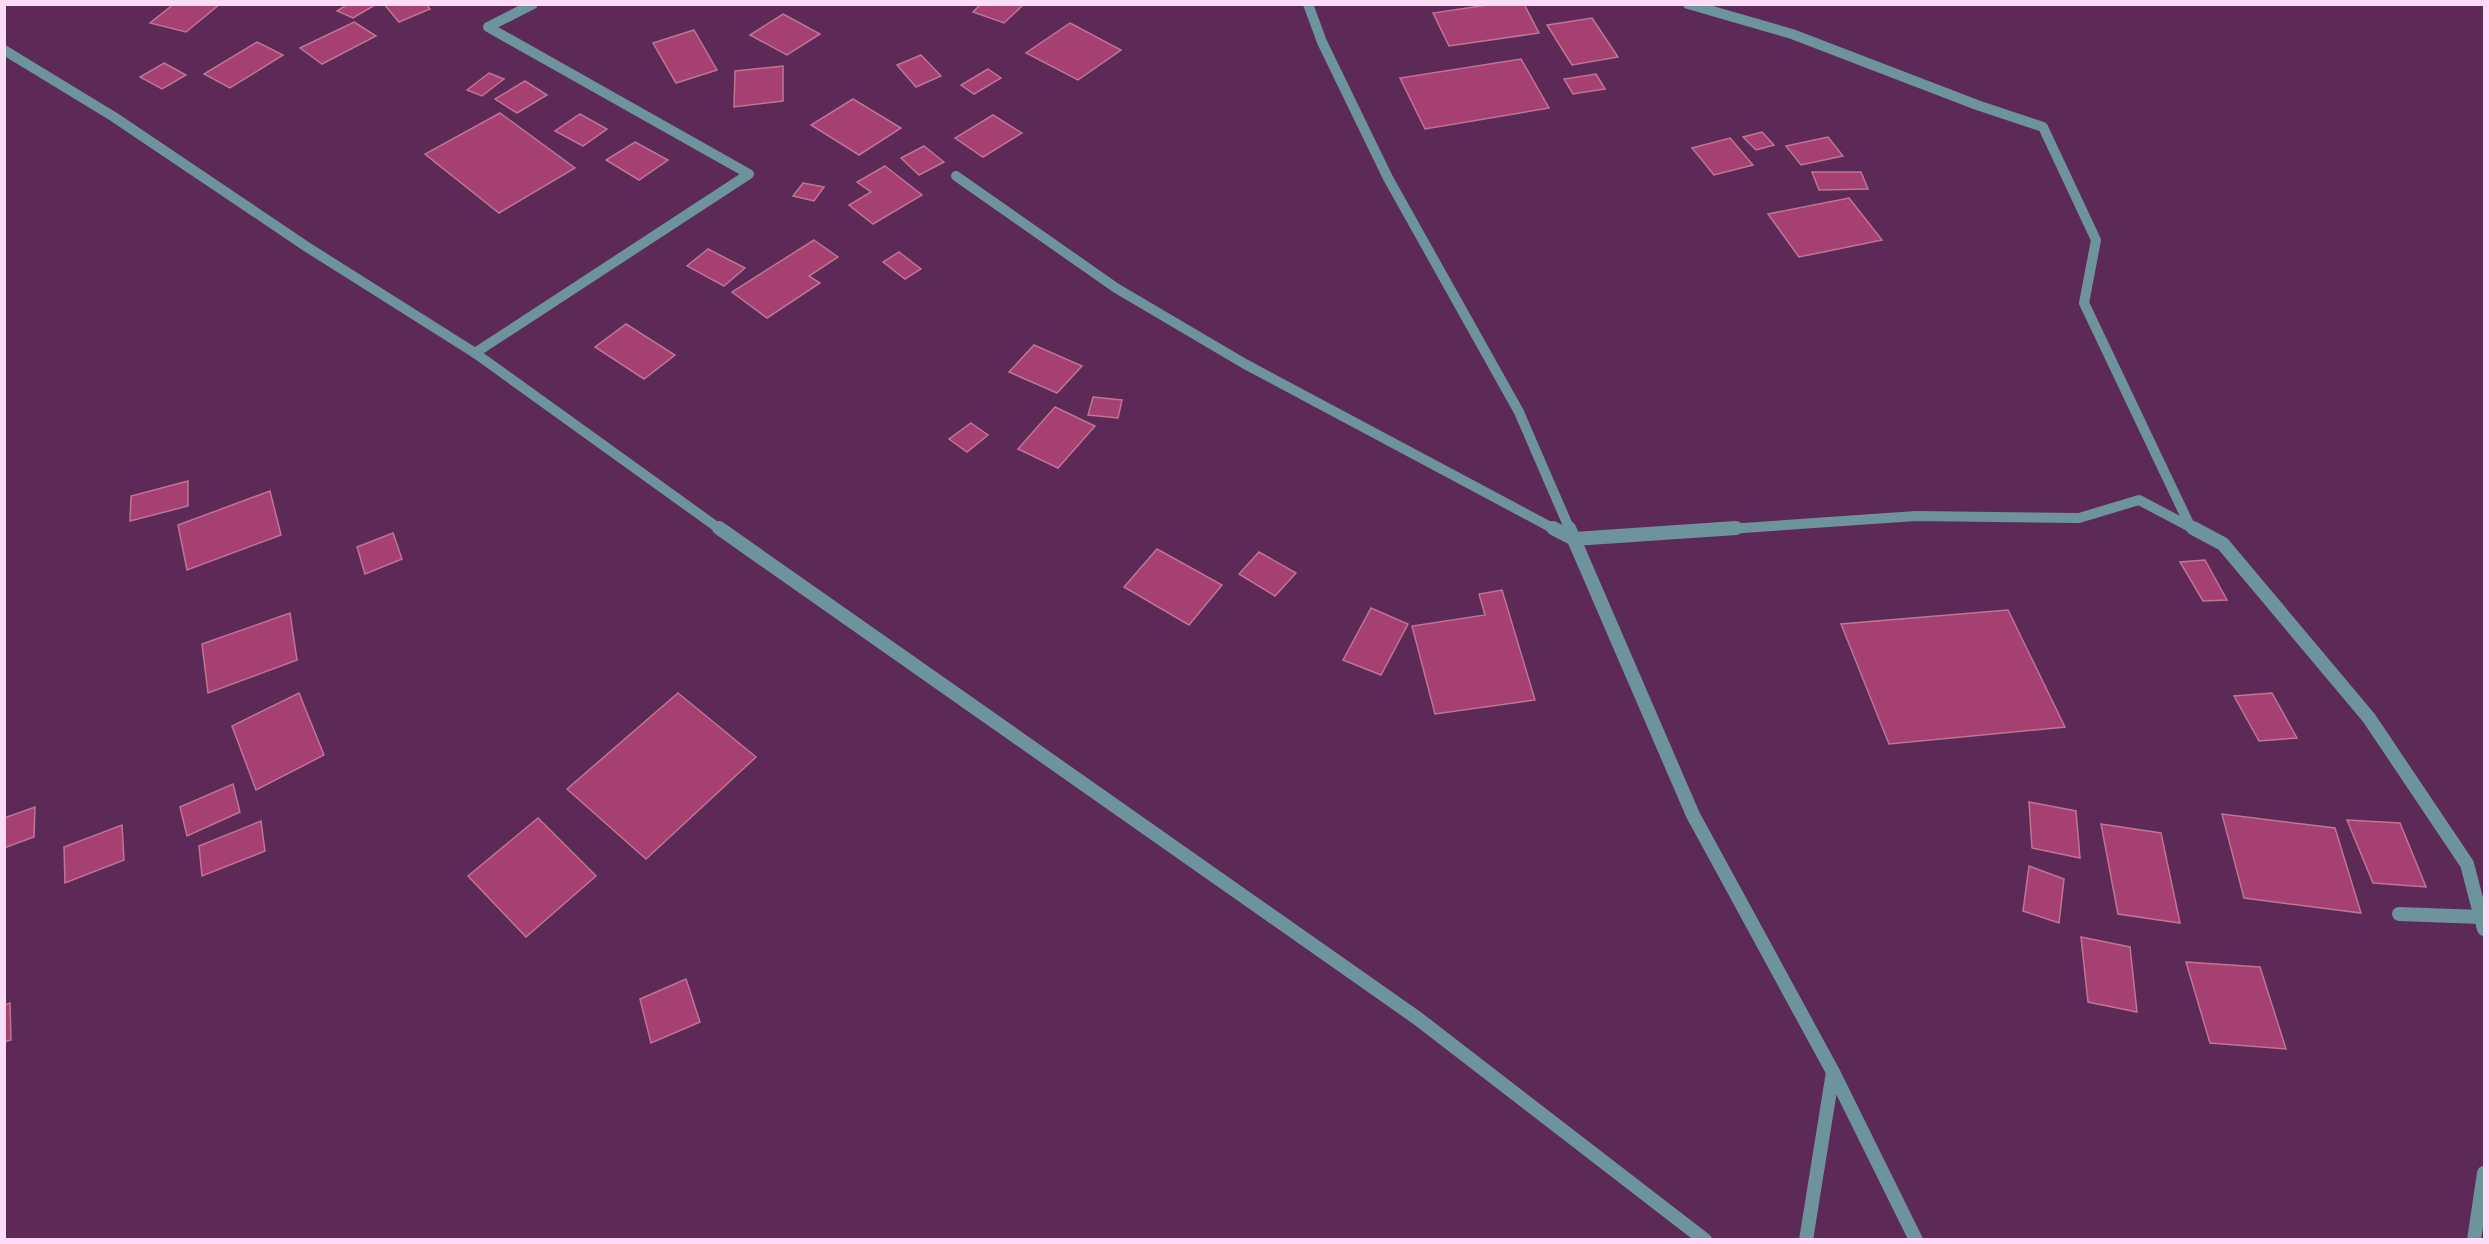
<svg xmlns="http://www.w3.org/2000/svg" width="2489" height="1244" viewBox="0 0 2489 1244" font-family="'Space Grotesk',sans-serif">
	<rect width="100%" height="100%" fill="#5d2956"/>
	<!-- building -->
	<g fill="#a74072" stroke="#be7594" stroke-width="1.5">
		<path d="M174,4H220L186,32L150,23Z"/>
		<path d="M348,4H374L375,5L353,18L337,11Z"/>
		<path d="M384,4H426L430,9L399,22Z"/>
		<path d="M981,4H1024L1004,23L973,12Z"/>
		<path d="M1494,4H1524L1539,33L1449,46L1433,13Z"/>
		<path d="M783,14L820,34L787,55L750,35Z"/>
		<path d="M1592,18L1618,57L1572,65L1547,25Z"/>
		<path d="M354,22L376,36L322,64L300,48Z"/>
		<path d="M1070,23L1121,50L1078,80L1026,53Z"/>
		<path d="M694,30L717,70L676,83L653,43Z"/>
		<path d="M257,42L283,55L230,88L204,74Z"/>
		<path d="M921,55L941,76L916,87L897,65Z"/>
		<path d="M1521,59L1549,108L1425,129L1400,78Z"/>
		<path d="M164,63L186,75L162,89L140,77Z"/>
		<path d="M783,66V101L734,107L735,71Z"/>
		<path d="M988,69L1001,78L974,94L961,85Z"/>
		<path d="M489,73L504,79L482,96L467,90Z"/>
		<path d="M1596,74L1605,89L1573,94L1564,79Z"/>
		<path d="M525,81L547,95L517,113L495,99Z"/>
		<path d="M853,99L901,128L859,155L811,125Z"/>
		<path d="M500,113L575,168L499,213L425,154Z"/>
		<path d="M580,114L607,129L583,146L555,131Z"/>
		<path d="M993,115L1022,133L983,157L955,138Z"/>
		<path d="M1762,132L1774,145L1756,150L1743,137Z"/>
		<path d="M1828,137L1843,156L1801,165L1786,146Z"/>
		<path d="M1730,138L1753,165L1714,175L1692,148Z"/>
		<path d="M635,142L668,160L639,180L606,160Z"/>
		<path d="M924,146L944,162L919,175L901,158Z"/>
		<path d="M885,166L922,195L873,224L849,205L871,192L857,182Z"/>
		<path d="M1812,172H1861L1868,189L1819,190Z"/>
		<path d="M803,183L824,187L814,201L793,196Z"/>
		<path d="M1849,198L1882,240L1799,257L1768,214Z"/>
		<path d="M814,240L838,257L809,276L820,283L767,318L732,292Z"/>
		<path d="M708,249L745,268L724,286L687,266Z"/>
		<path d="M899,252L921,269L905,279L883,262Z"/>
		<path d="M626,324L675,355L644,379L595,347Z"/>
		<path d="M1034,345L1082,366L1057,393L1009,372Z"/>
		<path d="M1093,397L1122,400L1118,418L1088,415Z"/>
		<path d="M1055,407L1095,426L1058,468L1018,449Z"/>
		<path d="M971,423L988,435L967,452L949,439Z"/>
		<path d="M188,481V506L130,521L131,496Z"/>
		<path d="M270,491L281,535L187,570L178,525Z"/>
		<path d="M393,533L402,559L365,574L357,547Z"/>
		<path d="M1157,549L1222,585L1189,625L1124,587Z"/>
		<path d="M1259,552L1296,573L1275,596L1239,574Z"/>
		<path d="M2205,560L2227,600L2203,601L2180,562Z"/>
		<path d="M1502,590L1535,700L1435,714L1412,626L1485,615L1479,594Z"/>
		<path d="M1371,608L1408,624L1381,675L1343,660Z"/>
		<path d="M2008,610L2065,727L1889,744L1841,624Z"/>
		<path d="M290,613L297,660L208,693L202,644Z"/>
		<path d="M299,693L324,755L256,790L232,726Z"/>
		<path d="M678,693L756,757L646,859L567,789Z"/>
		<path d="M2272,693L2297,738L2259,741L2234,696Z"/>
		<path d="M233,784L240,812L187,836L180,807Z"/>
		<path d="M2029,802L2076,811L2080,858L2032,848Z"/>
		<path d="M35,807L34,837L4,848V818Z"/>
		<path d="M2222,814L2335,828L2361,913L2244,898Z"/>
		<path d="M538,818L596,876L526,937L468,876Z"/>
		<path d="M2347,820L2400,823L2426,887L2373,883Z"/>
		<path d="M261,821L265,851L202,876L199,846Z"/>
		<path d="M2101,824L2161,833L2180,923L2118,914Z"/>
		<path d="M122,825L124,860L65,883L64,847Z"/>
		<path d="M2029,866L2064,879L2059,923L2023,911Z"/>
		<path d="M2081,937L2130,947L2137,1012L2088,1002Z"/>
		<path d="M2186,962L2260,967L2286,1049L2210,1043Z"/>
		<path d="M686,979L700,1022L651,1043L640,999Z"/>
		<path d="M10,1003L11,1040L4,1042V1005Z"/>
	</g>
	<g fill="none" stroke-linecap="round" stroke-linejoin="round">
		<!-- minor-far1 -->
		<g stroke="#6d949d" stroke-width="10">
			<path d="M1308,4L1322,42L1388,178L1519,412L1570,530"/>
			<path d="M1688,4L1792,34L1977,105L2043,127L2096,240L2084,303L2191,528"/>
			<path d="M4,50L114,117L307,247L475,353L721,530"/>
			<path d="M956,176L1116,288L1245,364L1556,530"/>
			<path d="M475,353L749,174L488,27L533,4"/>
			<path d="M1714,530L1916,516L2079,518L2139,500L2196,530"/>
		</g>
		<!-- minor -->
		<g stroke="#6d949d" stroke-width="14">
			<path d="M719,528L1417,1018L1705,1240"/>
			<path d="M1553,528L1574,539L1736,528"/>
			<path d="M1569,528L1693,815L1833,1072L1916,1240"/>
			<path d="M2193,528L2223,544L2369,718L2467,864L2484,929"/>
			<path d="M2399,914L2481,917"/>
			<path d="M1806,1240L1833,1072"/>
			<path d="M2474,1240L2484,1173"/>
		</g>
	</g>
	<!-- border -->
	<rect width="2489" height="1244" fill="none" stroke="#fcdcf6" stroke-width="12"/>
</svg>
